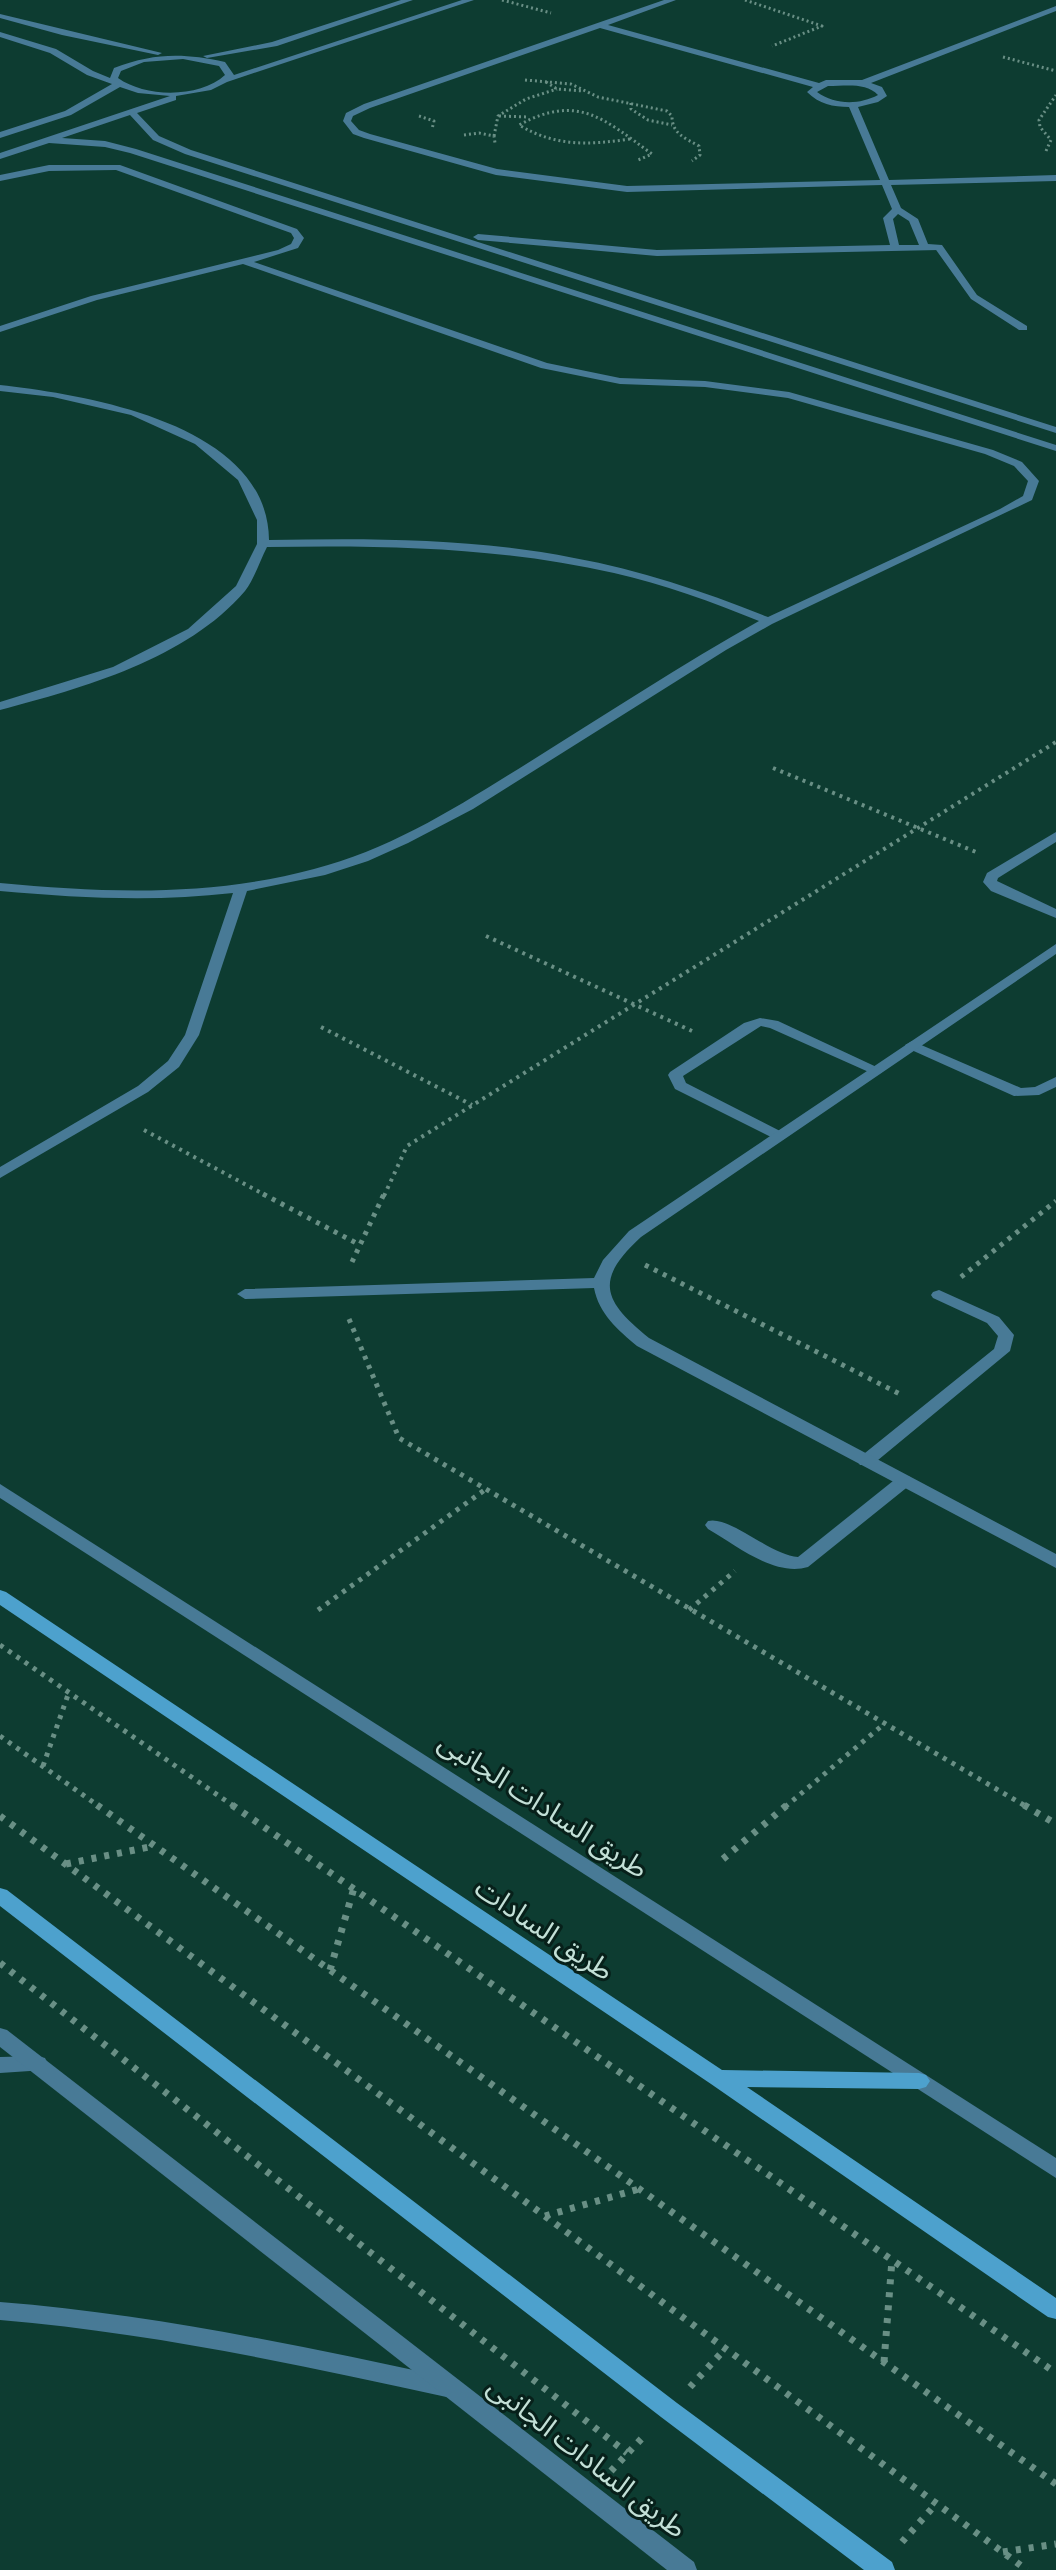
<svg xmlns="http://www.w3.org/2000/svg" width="1056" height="2570" viewBox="0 0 1056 2570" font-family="Manrope,'Noto Sans Arabic',sans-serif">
	<rect width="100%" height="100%" fill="#0d3c31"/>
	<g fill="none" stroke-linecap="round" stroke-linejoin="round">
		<!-- path-far3 -->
		<g stroke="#698f85" stroke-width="3" stroke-dasharray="2 3" stroke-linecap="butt">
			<path d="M502,0L551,13"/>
			<path d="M745,0L822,26L772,46"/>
			<path d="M1003,57L1056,71"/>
			<path d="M525,80L571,84L598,97L667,111L672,116C672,134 685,138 699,146L700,155L692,161"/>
			<path d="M546,82L557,89L583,91"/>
			<path d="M631,103V109L648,120L672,125"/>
			<path d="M419,116L434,121L432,129"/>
			<path d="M499,116L528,117"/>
			<path d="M464,135L479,133L494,136L495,143"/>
			<path d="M494,136L498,116L526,99L557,89"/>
			<path d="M630,139C589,145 556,147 519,125C578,93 604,119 652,154L638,160"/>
			<path d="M1046,151L1051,140L1040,127L1039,120L1056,95"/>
		</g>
		<!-- path-far2 -->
		<g stroke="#698f85" stroke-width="4" stroke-dasharray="3 5" stroke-linecap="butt">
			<path d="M773,768L976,852"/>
			<path d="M486,936L692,1031"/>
			<path d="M321,1027L472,1105"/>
			<path d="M144,1130L267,1196"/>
			<path d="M384,1196L407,1146L1056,742"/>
		</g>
		<!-- path-far1 -->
		<g stroke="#698f85" stroke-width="5" stroke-dasharray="4 6" stroke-linecap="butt">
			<path d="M263,1194L360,1245"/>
			<path d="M352,1262L384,1194"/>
			<path d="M645,1265L900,1394"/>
			<path d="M961,1277L1056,1201"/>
			<path d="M349,1319L399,1438L1027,1807"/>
			<path d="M318,1610L486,1489"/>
			<path d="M689,1610L735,1571"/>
			<path d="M0,1645L235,1807"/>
			<path d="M0,1736L100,1807"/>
			<path d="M43,1766L69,1692"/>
			<path d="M785,1807L884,1724"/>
		</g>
		<!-- path -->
		<g stroke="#698f85" stroke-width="7" stroke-dasharray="5 8" stroke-linecap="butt">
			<path d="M97,1805L1056,2484"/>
			<path d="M232,1805L1056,2373"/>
			<path d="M1024,1805L1056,1824"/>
			<path d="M0,1816L1027,2570"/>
			<path d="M723,1859L787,1805"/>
			<path d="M66,1864L154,1846"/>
			<path d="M0,1963L627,2453"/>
			<path d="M330,1970L354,1888"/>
			<path d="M545,2216L639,2189"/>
			<path d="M884,2362L892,2260"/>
			<path d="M690,2387L725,2349"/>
			<path d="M611,2471L645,2435"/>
			<path d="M902,2542L936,2504"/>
			<path d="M1003,2552L1056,2544"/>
		</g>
		<!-- service -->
		<g fill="#487a96" fill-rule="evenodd">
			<path d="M936,245H942L977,295L1027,326V330H1019L971,299L934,247Z"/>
			<path d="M1056,832V842L998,878L997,881L1056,909V918L991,891L983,882L987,873Z"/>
			<path d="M760,1018L778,1021L883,1070L881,1073H871L770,1028L761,1026L683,1076L686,1083L784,1133L787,1136L784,1139L779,1141L675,1089L668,1075L670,1072L744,1023Z"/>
			<path d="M912,1041L1021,1088L1035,1087L1056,1077V1087L1039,1095L1014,1096L907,1048L905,1045Z"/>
			<path d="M939,1290L999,1317L1014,1335L1010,1351L872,1465H860L857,1461L860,1457L994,1349L998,1336L987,1323L933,1298L931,1295L933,1292Z"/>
			<path d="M904,1475L910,1477L913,1481L910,1485L808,1567C774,1577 736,1545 708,1529L705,1525L708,1521C729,1515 770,1555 798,1557L898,1477Z"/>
		</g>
		<!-- minor -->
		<g fill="#487a96" fill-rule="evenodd">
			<path d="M401,0H413L277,46L207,58L203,56L272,42Z"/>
			<path d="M462,0H474L227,82L211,90L176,96V100L137,113L159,136L191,150L1056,427V433L185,154L153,140L130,115L62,138L105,141L136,149L1056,445V451L130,153L105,147L49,143L0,159V153L170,96L138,93L120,87L71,115L0,138V132L65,111L112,84L87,75L50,53L0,37V32L56,49L93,71L110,78L114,68C154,53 183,53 225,62L234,75ZM183,59L219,66L225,75C200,98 146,98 118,78L121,71L144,62Z"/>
			<path d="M664,0H676L608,25L819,83L826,80H862L1056,6V11L871,83L882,87L887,96L878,102L858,107L889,180L1056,175V181L891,185L901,208L918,219L928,244L942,245V249L939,250L657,256L478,240L473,237L478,234L657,250L890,245L883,218L892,209L882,185L627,192L496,175L364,138L353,134L343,121L346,113L364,104ZM600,28L813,87L807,92C819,104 833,107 849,107L880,180L627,186L497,169L370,134L359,130L351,121L353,116L370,108ZM828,86C845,86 866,82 878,95C859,105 835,105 817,92ZM898,214L909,221L919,245H899L893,219Z"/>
			<path d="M0,14L162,53L158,55L62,35L0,18Z"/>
			<path d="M49,165H120L297,229L304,238L298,248L254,262L547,363L620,378L705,381L789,392L993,450L1022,462L1039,481L1032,500L772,624L726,650L473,809L408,843L368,861L325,875L247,891L199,1035L179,1067L148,1092L0,1178V1167L138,1086L168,1061L185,1035L233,893C155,902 78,898 0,891V883C105,893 211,897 314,869C393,849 462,804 531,761C606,714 681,665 759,621C712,602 663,584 614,573C500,547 383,545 267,547C260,561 254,579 245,591C187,659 83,688 0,710V702L113,667L188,629L236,586L257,544V520L238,480L195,444L131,415L53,397L0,391V385C88,395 268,424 269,540C371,538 474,538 574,558C641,570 705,592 768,617L1000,509L1023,496L1028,481L1014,466L985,454L788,398L705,387L620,384L541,368L243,264L97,300L0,332V326L91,296L278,250L291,244L294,238L291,233L116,170L49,171L0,181V175Z"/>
			<path d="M1056,944V954L641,1237C594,1280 603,1301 649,1338L1056,1554V1568L637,1346C618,1330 599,1314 594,1288L245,1299L237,1294L245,1289L594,1278L603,1260L629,1231Z"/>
			<path d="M38,2056L45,2058L48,2064L45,2070L0,2073V2057Z"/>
			<path d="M0,2302C153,2314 301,2346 451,2378L459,2381L462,2388L459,2395L451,2398C301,2365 153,2333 0,2320Z"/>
		</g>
		<!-- tertiary -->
		<g fill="#487a96" fill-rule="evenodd">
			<path d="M0,1484L1056,2158V2178L0,1498Z"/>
			<path d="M0,2028L7,2030L694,2562L697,2570H667L0,2047Z"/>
		</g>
		<!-- secondary -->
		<g fill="#4da1cd" fill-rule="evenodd">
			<path d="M0,1590L6,1592L722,2070L919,2073L926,2075L930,2081L926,2087L919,2089L747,2087L1056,2298V2319L1048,2317L711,2084L0,1605Z"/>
			<path d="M0,1888L7,1890L677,2403L892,2562L895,2570H864L661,2417L0,1906Z"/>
		</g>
	</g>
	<g text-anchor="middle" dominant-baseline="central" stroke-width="6" stroke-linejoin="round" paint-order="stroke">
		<!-- near-street labels -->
		<g font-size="28" fill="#c3e0d7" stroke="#07201a">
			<text transform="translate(544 1804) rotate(33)">طريق السادات الجانبى</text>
			<text transform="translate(545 1928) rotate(34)">طريق السادات</text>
			<text transform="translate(588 2456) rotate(38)">طريق السادات الجانبى</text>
		</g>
	</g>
</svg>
